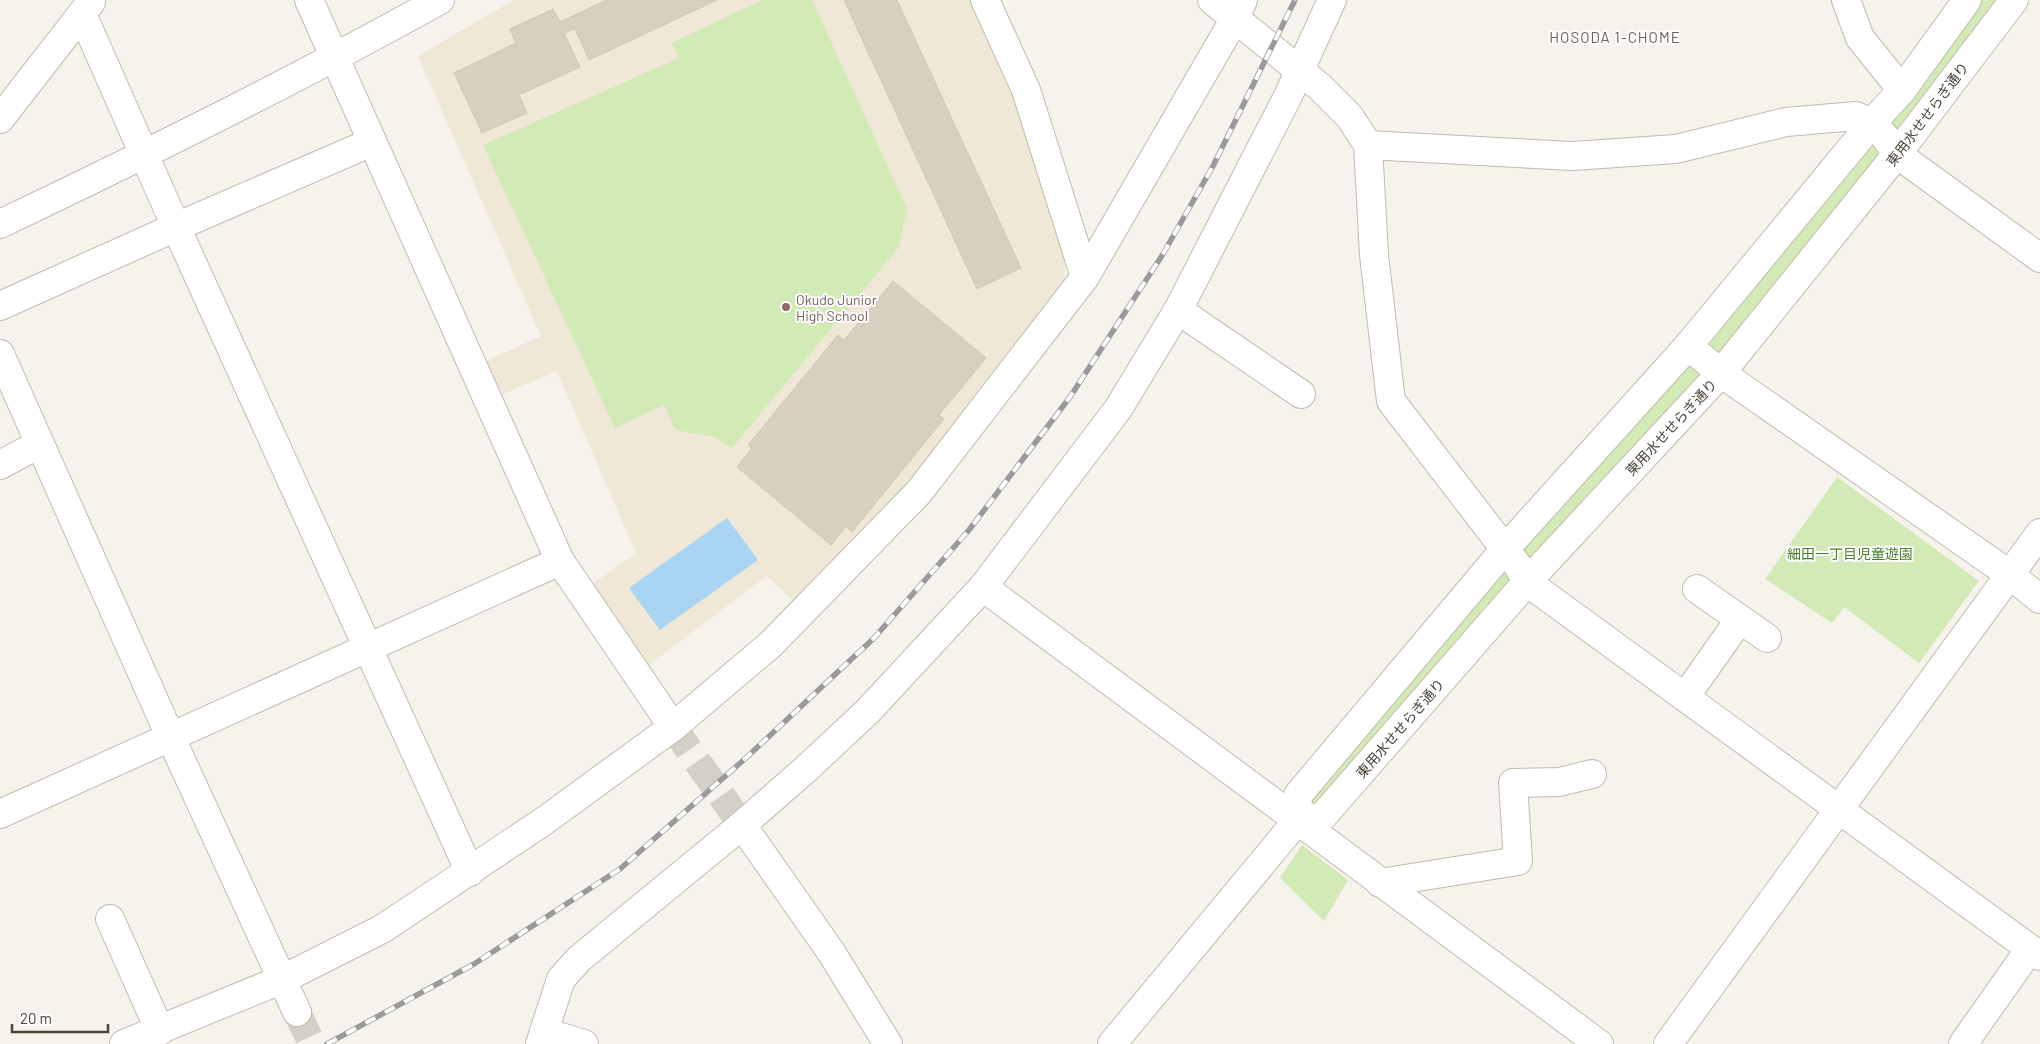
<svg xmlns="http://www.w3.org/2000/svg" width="2040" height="1044" viewBox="0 0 2040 1044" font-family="Barlow,'Noto Sans JP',sans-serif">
	<rect width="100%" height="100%" fill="#f6f3ec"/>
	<!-- education -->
	<path fill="#efe8d6" d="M514,0H972L1017,94L1067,252L1064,279L906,485L794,602L767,576L649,665L592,584L636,553L557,371L499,396L484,362L541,336L418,56Z"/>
	<!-- green -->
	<g fill="#d2eab5">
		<path d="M762,0H812L907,209L899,247L732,448L715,437L676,430L664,405L615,428L483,145L679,58L672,43Z"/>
		<path d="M1972,0H2010L1897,148L1881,124Z"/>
		<path d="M1877,128L1893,153L1720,368L1696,349Z"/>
		<path d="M1692,353L1717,373L1528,578L1513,553Z"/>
		<path d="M1837,477L1979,581L1919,663L1844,607L1832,623L1765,579Z"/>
		<path d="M1510,557L1524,581L1315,818L1307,799Z"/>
		<path d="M1302,845L1348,880L1324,921L1280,878Z"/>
	</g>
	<!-- water -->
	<path fill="#a9d4f2" d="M727,518L758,560L660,630L629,588Z"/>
	<!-- building -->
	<g fill="#d8cfc1" stroke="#d3c7b4">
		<path d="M606,0H717L589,60L575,29L564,33L580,67L519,95L527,113L482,133L454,73L516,43L510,29L553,9L560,22Z"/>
		<path d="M844,0H897L1021,268L977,289Z"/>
		<path d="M893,281L986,358L939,415L944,419L852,532L846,526L831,545L737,467L752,448L748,445L838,335L844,340Z"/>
	</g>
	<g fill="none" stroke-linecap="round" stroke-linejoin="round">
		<!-- minor-tunnel -->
		<g stroke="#d4d0c8" stroke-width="28" stroke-dasharray="28 14" stroke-linecap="butt">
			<path d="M673,727L742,825"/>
			<path d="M297,1012L312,1044"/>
		</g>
		<!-- minor casing -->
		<g stroke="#c2bbae" stroke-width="30">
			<g id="minor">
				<path d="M309,0L560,561L673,727"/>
				<path d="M985,0L1026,90L1085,277"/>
				<path d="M1212,0L1320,87L1349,116L1368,145L1374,255L1391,401L1518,566L1527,582L2040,956"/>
				<path d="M1846,0L1860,38L1902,90"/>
				<path d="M82,14L176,227L470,872"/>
				<path d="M0,119L91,2"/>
				<path d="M1368,145L1572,156L1676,149L1786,122L1856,116L1872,123L1886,138L1897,154L2040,258"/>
				<path d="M0,224C149,153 296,80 440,0"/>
				<path d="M0,306L176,227L372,142"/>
				<path d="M1178,310L1301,394"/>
				<path d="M1688,346L1721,373L2009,574L2040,599"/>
				<path d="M0,354L170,736L297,1012"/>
				<path d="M0,465L39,444"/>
				<path d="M983,587L1599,1044"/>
				<path d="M1697,589L1767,638"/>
				<path d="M1685,697L1740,619"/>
				<path d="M0,814L560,561"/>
				<path d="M1297,821L1323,816L1527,582L1721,373L1897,154L2014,0"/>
				<path d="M742,825L831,952L888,1044"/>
				<path d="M1380,883L1518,861L1513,783L1559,782L1592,774"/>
				<path d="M110,919L160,1031"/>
				<path d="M544,1032L584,1044"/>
				<path d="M124,1044L283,979L382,929L544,821L673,727L771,644L919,492L1085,277L1234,20L1243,0"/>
				<path d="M540,1044L561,979L579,959L742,825L806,769L868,711L983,587L1118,409L1178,310L1288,96L1332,0"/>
				<path d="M1112,1044L1297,821L1298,795L1505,549L1688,346L1872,123L1902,90L1967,0"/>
				<path d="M1668,1044L2040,533"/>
				<path d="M1963,1044L2030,949"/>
			</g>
		</g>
		<!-- minor -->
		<use href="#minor" stroke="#fff" stroke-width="28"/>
		<!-- rail casing -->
		<g stroke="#9a9a9a" stroke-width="5.5">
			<path id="rail" d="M327,1044L474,964L620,869L747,757L874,638L969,530L1070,397L1163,254L1213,166L1295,0"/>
		</g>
		<!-- rail -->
		<use href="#rail" stroke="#fff" stroke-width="4" stroke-dasharray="11" stroke-linecap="butt"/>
	</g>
	<!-- markers -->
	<circle fill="#8d6e63" stroke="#fff" stroke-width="2" cx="786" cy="307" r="5"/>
	<g text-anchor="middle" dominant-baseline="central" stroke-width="4" stroke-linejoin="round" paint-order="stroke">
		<!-- street labels -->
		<g font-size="14" fill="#4b4439" stroke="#fff">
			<text transform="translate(1927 114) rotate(-53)">東用水せせらぎ通り</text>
			<text transform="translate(1671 427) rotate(-47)">東用水せせらぎ通り</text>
			<text transform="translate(1400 728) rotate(-49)">東用水せせらぎ通り</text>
		</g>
		<!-- education labels -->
		<g font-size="14" fill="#785e54" stroke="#fff" text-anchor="start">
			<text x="796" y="299">Okudo Junior<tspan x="796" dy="16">High School</tspan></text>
		</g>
		<!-- park labels -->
		<g font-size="14" fill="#4a7f2a" stroke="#fff">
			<text x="1850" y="553">細田一丁目児童遊園</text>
		</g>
		<!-- neighbourhood labels -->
		<g font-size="15" letter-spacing="1" fill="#6e6250" stroke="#fff">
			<text x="1615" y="37">HOSODA 1-CHOME</text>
		</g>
	</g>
	<!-- scale -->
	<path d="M12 1024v8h96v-8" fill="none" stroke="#4b4439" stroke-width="2.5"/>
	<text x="20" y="1024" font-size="15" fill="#4b4439" stroke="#ffffff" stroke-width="4" paint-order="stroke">20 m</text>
</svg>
